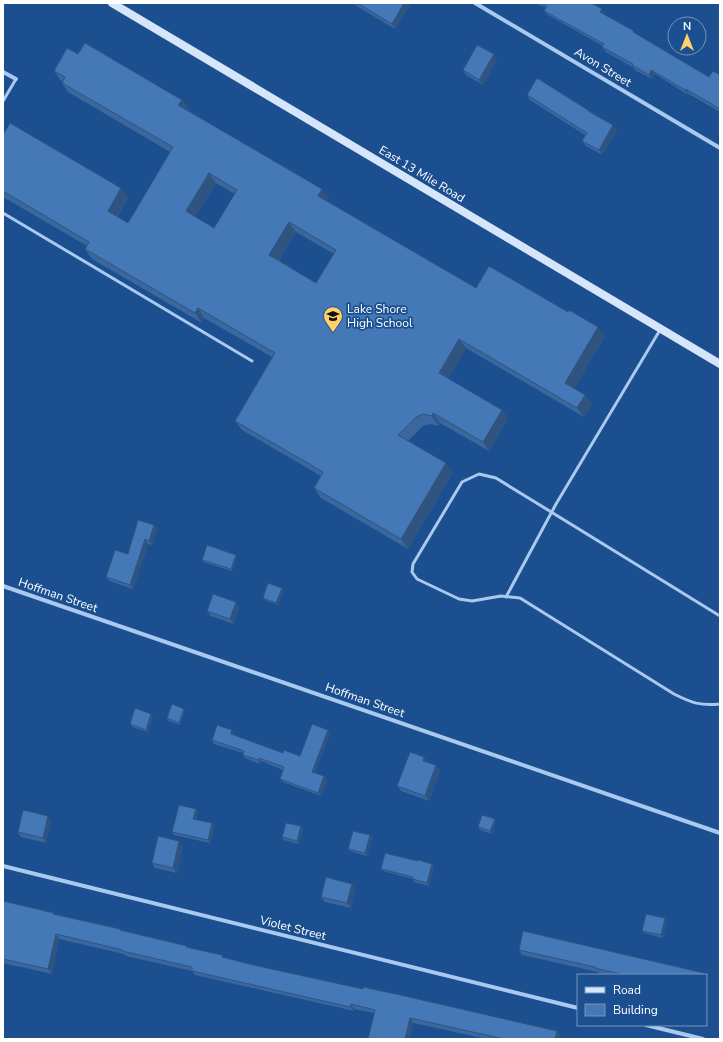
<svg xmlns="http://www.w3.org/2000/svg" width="723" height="1042" viewBox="0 0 723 1042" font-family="'Nunito Sans',sans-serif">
	<rect width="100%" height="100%" fill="#1b4f8f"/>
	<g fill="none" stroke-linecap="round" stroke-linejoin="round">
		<!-- lane -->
		<g stroke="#a9c9ee" stroke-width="3">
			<path d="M3,101L16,79"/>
			<path d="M3,213L252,361"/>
			<path d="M506,597L556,504L660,330"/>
			<path d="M720,616L496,478L479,474L462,482L413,564L412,572L417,579L459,599L472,601L501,596L520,598L674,694C692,703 700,706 720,704"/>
		</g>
		<!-- street -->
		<g stroke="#a9c9ee" stroke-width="4">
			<path d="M475,3L720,148"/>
			<path d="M3,72L16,79"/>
			<path d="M3,586L720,833"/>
			<path d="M3,866L578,1008"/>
			<path d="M646,1025L703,1039"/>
		</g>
		<!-- secondary -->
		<path stroke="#d6e6fa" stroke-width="8" d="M112,3L720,364"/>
	</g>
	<!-- wall -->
	<g fill="#3a679d" fill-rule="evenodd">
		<path d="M352,3H411L395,29Z"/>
		<path d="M536,3H591L602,9L605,14L604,15L709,77L720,75V112L689,94L688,95L655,74L652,79L635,70L634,68L606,52L602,47L603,46L548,15L544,11L546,8Z"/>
		<path d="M78,54L182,100L189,109L188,111L322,189L329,198L327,201L476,288L605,336L574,388L585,395L592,404L584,417L466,348L448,379L502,410L508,419L489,451L440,423L439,426L430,424L423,426L408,441L453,472L408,549L321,498L314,488L321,476L242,430L235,421L272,357L204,318L202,323L92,259L85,249L87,246L3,197V135L121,188L128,198L117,217L128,223L170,152L68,92L62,83V81L60,80L54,71ZM216,183L235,194L214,228L195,217ZM296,232L334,254L316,283L279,260Z"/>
		<path d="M497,59L483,85L466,75L463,70Z"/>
		<path d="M527,95L590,111L617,130L602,155L586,146L582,141L585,135L530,100Z"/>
		<path d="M154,525L157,529L152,545L148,544L133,589L109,581L106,577L128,554Z"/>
		<path d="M237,557L232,571L203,562L202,560Z"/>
		<path d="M284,590L278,605L265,600L263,598Z"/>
		<path d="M239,607L234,624L211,616L207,611Z"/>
		<path d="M184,709L185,711L180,725L168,721L167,718Z"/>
		<path d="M153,716L148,732L132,727L130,724Z"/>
		<path d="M330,733L315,773L324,776L327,780L321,796L283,782L280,779L283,770L261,761L260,764L245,758L243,755V753L214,744L212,740L235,734L234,735L283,753L300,756Z"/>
		<path d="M424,757L428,762L440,770L429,801L401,791L397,786Z"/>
		<path d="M196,809L198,811L196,820L212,823L214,826L210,843L174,835L172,832Z"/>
		<path d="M51,821L46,843L21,837L18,832Z"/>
		<path d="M496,821L492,834L480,830L478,827Z"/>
		<path d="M301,826L303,829L299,844L284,840L282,837Z"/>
		<path d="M370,835L372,838L367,856L350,851L348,849Z"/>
		<path d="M183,846L177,873L155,868L152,863Z"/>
		<path d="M432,864L434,867L429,886L414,882L413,879L383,871L381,869Z"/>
		<path d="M355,889L351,908L325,902L321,897Z"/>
		<path d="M3,901L55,914L120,929L122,931L188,948L224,958L560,1035V1039H487L413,1023L409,1039H368L374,1013L354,1009V1011L195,975L192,971L126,956L124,954L59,939L52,974L3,963Z"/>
		<path d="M667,921L663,938L644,933L642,931Z"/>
		<path d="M519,950L705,975H607L598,973V972L522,955Z"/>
	</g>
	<!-- shaded-wall -->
	<g fill="#305480">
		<path d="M404,3H411L395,29L392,24Z"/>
		<path d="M602,9L605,14L603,17L600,12Z"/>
		<path d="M494,54L497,59L483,85L479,80Z"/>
		<path d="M651,70L655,74L652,79L649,75Z"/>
		<path d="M686,89L689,94L688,95L685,90Z"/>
		<path d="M182,100L189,109L185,115L178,105Z"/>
		<path d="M613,125L617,130L602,155L599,150Z"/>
		<path d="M209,173L216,183L193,221L186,211Z"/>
		<path d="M121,188L128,198L114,221L108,211Z"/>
		<path d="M322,189L329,198L325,205L318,196Z"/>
		<path d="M289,222L296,232L276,264L269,255Z"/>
		<path d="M198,308L204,318L202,323L195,313Z"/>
		<path d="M598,327L605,336L572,393L565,383Z"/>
		<path d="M459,339L466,348L446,383L439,373Z"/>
		<path d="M585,395L592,404L584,417L577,408Z"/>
		<path d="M502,410L508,419L489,451L483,442Z"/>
		<path d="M433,413L440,423L439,426L432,416Z"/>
		<path d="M446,463L453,472L408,549L401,539Z"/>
		<path d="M154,525L157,529L152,545L149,541Z"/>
		<path d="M145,539L148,544L133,589L130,585Z"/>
		<path d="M236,555L237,557L232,571L231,569Z"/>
		<path d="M282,588L284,590L278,605L276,603Z"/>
		<path d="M236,602L239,607L234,624L230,619Z"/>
		<path d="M184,709L185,711L180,725L179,723Z"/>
		<path d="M151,714L153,716L148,732L146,730Z"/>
		<path d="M232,730L235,734L234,737L231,734Z"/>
		<path d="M328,730L330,733L314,775L312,772Z"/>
		<path d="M424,757L428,762L426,766L423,761Z"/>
		<path d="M259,758L261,761L260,764L258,760Z"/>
		<path d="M436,765L440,770L429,801L425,796Z"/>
		<path d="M324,776L327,780L321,796L318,793Z"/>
		<path d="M196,809L198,811L195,822L193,819Z"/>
		<path d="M48,816L51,821L46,843L43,838Z"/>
		<path d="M495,819L496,821L492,834L490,831Z"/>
		<path d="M212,823L214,826L210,843L208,840Z"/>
		<path d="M301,826L303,829L299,844L297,841Z"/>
		<path d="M370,835L372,838L367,856L365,853Z"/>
		<path d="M179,841L183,846L177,873L173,868Z"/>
		<path d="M432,864L434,867L429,886L427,883Z"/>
		<path d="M352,884L355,889L351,908L347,903Z"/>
		<path d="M665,918L667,921L663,938L661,935Z"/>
		<path d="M56,934L59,939L52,974L48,969Z"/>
		<path d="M706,976L707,978L706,984Z"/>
		<path d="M351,1004L354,1009V1011L350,1007Z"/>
		<path d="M410,1018L413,1023L409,1039H405Z"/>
		<path d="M557,1031L560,1035V1039H555Z"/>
	</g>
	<!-- building -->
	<g fill="#4478b7" stroke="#305480" fill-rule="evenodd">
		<path d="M357,3H404L392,24Z"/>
		<path d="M541,3H591L602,9L600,12L634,31L633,32L709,77L713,71L720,75V109L686,89L685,90L651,70L649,75L632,65L633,64L602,47L604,44L544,11L547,6Z"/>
		<path d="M85,43L182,100L178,105L322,189L318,196L476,288L489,266L568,312L569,310L598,327L565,383L585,395L577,408L459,339L439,373L502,410L483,442L433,413L432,416L423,414L416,417L398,435L446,463L401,539L314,488L323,472L235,421L275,353L198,308L195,313L85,249L89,242L3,191V135L10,123L121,188L108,211L128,223L173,147L62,83L65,77L54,71L67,48L78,54ZM209,173L237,190L214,228L186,211ZM289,222L336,250L316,283L269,255Z"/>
		<path d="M477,45L494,54L479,80L463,70Z"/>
		<path d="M537,78L588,110V111L613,125L599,150L582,141L587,133L527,95Z"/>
		<path d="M138,520L154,525L149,541L145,539L130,585L106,577L115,550L128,554Z"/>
		<path d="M207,545L236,555L231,569L202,560Z"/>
		<path d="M268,583L282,588L276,603L263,598Z"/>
		<path d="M213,594L236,602L230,619L207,611Z"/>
		<path d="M172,704L184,709L179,723L167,718Z"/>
		<path d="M135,708L151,714L146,730L130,724Z"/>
		<path d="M312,724L328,730L312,772L324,776L318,793L280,779L284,767L259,758L258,760L243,755L244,751L212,740L217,725L232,730L231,734L283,753L284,750L300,756Z"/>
		<path d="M410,752L424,757L423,761L436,765L425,796L397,786Z"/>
		<path d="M179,805L196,809L193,819L212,823L208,840L172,832Z"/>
		<path d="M23,810L48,816L43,838L18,832Z"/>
		<path d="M482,815L495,819L490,831L478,827Z"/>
		<path d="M286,823L301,826L297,841L282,837Z"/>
		<path d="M353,831L370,835L365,853L348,849Z"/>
		<path d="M158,836L179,841L173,868L152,863Z"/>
		<path d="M385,853L417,861L418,860L432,864L427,883L413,879V877L381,869Z"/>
		<path d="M326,877L352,884L347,903L321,897Z"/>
		<path d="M3,901L54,913L53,914L120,929V930L187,946L186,947L222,955V957L253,965L363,989V987L396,994L557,1031L555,1039H504L410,1018L405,1039H368L375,1010L351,1004L350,1007L192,971V967L122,951L123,950L56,934L48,969L3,959Z"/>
		<path d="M646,914L665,918L661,935L642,931Z"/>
		<path d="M523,931L704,973L703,975H624L595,968V967L519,950Z"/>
	</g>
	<!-- icons -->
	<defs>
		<g id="school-pin" transform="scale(1)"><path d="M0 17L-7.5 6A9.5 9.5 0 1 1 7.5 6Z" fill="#ffd166" stroke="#1b4f8f"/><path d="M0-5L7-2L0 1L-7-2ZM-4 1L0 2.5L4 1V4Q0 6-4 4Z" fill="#111"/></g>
	</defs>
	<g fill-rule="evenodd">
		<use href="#school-pin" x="333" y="316"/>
	</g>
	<g text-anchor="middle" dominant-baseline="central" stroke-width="3.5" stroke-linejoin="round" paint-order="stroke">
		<!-- street labels -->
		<g font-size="12" fill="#fff" stroke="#1b4f8f">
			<text transform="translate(603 67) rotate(31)">Avon Street</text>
			<text transform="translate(422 174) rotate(31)">East 13 Mile Road</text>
			<text transform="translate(58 595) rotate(19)">Hoffman Street</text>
			<text transform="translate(365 700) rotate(19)">Hoffman Street</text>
			<text transform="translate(293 928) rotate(14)">Violet Street</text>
		</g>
		<!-- poi labels -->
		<g font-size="12" fill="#fff" stroke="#1b4f8f" text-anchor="start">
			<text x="347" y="309">Lake Shore<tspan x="347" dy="14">High School</tspan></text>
		</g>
	</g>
	<!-- border -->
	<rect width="723" height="1042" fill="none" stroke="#ffffff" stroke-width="8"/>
	<!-- legend -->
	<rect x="577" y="974" width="130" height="52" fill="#1b4f8f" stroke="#7695bc"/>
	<rect x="585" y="987" width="20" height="6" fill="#d6e6fa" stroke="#7695bc"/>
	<text x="613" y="994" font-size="12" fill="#ffffff">Road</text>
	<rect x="585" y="1004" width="20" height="12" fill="#4478b7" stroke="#7695bc"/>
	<text x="613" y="1014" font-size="12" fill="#ffffff">Building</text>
	<!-- north arrow -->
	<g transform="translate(687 36)"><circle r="19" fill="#1b4f8f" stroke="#7695bc"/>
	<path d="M0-3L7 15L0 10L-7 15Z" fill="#ffd166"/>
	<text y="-6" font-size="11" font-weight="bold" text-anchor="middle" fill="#ffffff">N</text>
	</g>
</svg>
